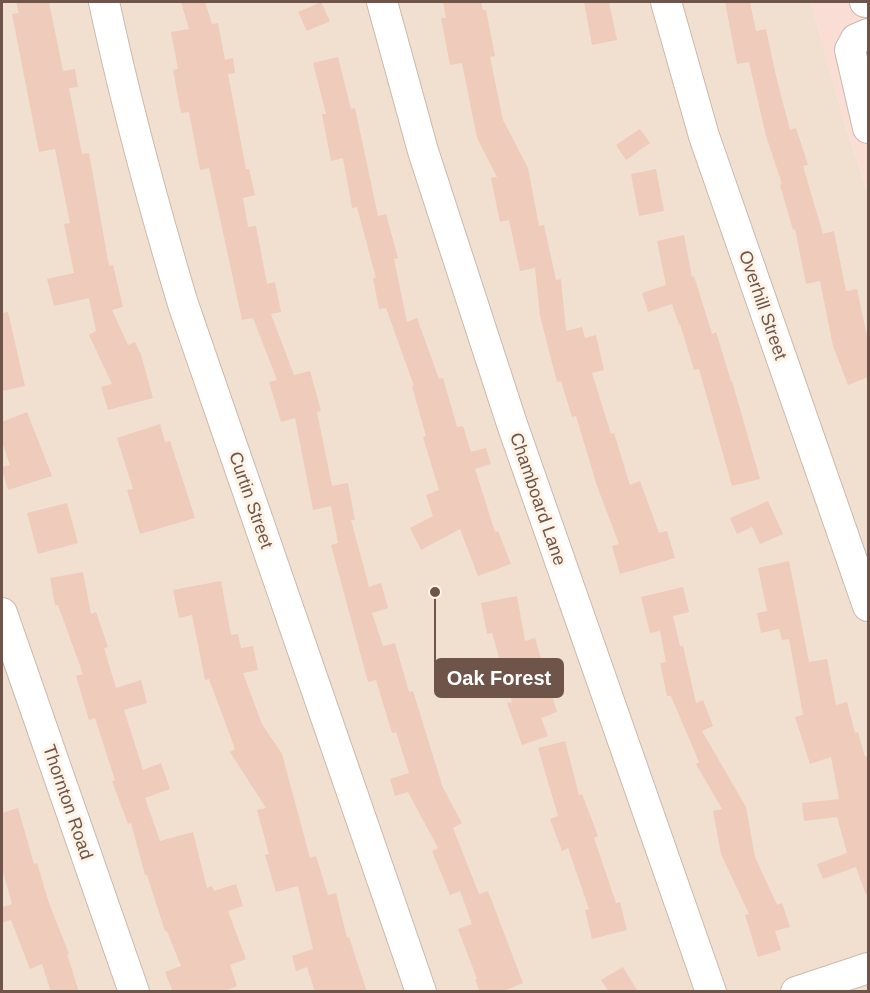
<svg xmlns="http://www.w3.org/2000/svg" width="870" height="993" viewBox="0 0 870 993" font-family="Arial,sans-serif">
	<rect width="100%" height="100%" fill="#faefe1"/>
	<!-- residential -->
	<path fill="#f1e0d0" d="M2,2H811L843,117L868,192V991L2,992Z"/>
	<!-- commercial -->
	<path fill="#faded5" d="M811,2H868V192L843,117Z"/>
	<!-- building -->
	<g fill="#eecbbb">
		<path d="M16,2H49L63,71L75,69L78,87L69,88L82,154L89,153L109,266L113,265L123,307L112,310L128,345L135,342L141,355L153,398L108,410L101,387L112,384L89,335L96,331L89,298L54,306L47,279L74,273L64,224L70,223L55,149L39,152L12,14L19,13Z"/>
		<path d="M181,2H205L212,24L218,23L225,60L233,58L235,73L228,74L246,169H249L255,195L243,198L248,227L256,226L267,284L275,282L281,312L271,314L294,375L310,371L321,411L317,412L332,486L348,483L355,520H351L369,587L381,583L388,608L372,613L383,646L395,643L409,692L413,691L443,788L462,823L453,828L479,894L488,891L523,983L501,992H480L475,979H477L458,929L472,924L460,891L450,895L432,851L438,848L408,792L395,796L390,779L409,773L396,732L392,733L376,680L368,682L331,545L338,543L331,506L313,510L295,418L281,422L269,382L277,380L253,318L242,320L209,168L200,170L189,112L181,113L173,70L178,69L171,32L189,29Z"/>
		<path d="M321,2L330,21L307,31L298,12Z"/>
		<path d="M443,2H481L483,10H486L495,56L490,57L503,120L528,168L539,226L544,225L556,280L561,279L566,331L582,327L585,338L596,335L604,370L592,373L611,434L614,433L630,485L640,481L659,533L667,531L675,558L620,574L612,546L619,544L597,486L576,416L572,417L561,381L557,382L540,316L535,268L520,271L509,220L500,222L491,178L497,177L477,138L462,63L450,65L441,18H446Z"/>
		<path d="M584,2H609L617,40L592,45Z"/>
		<path d="M725,2H750L756,31L766,29L776,76L790,130L796,128L808,165L803,166L823,234L834,231L846,291L857,289L868,341V377L848,385L833,346L820,281L806,284L795,229L793,230L780,185L782,184L766,136L749,62L737,64Z"/>
		<path d="M338,57L351,109L355,108L378,216L386,214L398,258L394,259L407,322L417,318L439,379L443,378L457,427L463,426L471,452L486,448L491,464L475,469L495,532L498,531L511,564L478,576L460,529L421,550L410,528L433,516L426,495L439,490L423,437L426,436L412,386H414L386,308L379,309L373,278H376L357,207L352,208L343,158L331,161L322,114H326L313,63Z"/>
		<path d="M640,129L650,143L626,160L616,145Z"/>
		<path d="M656,169L664,211L639,216L631,174Z"/>
		<path d="M684,235L692,277L694,276L712,334L716,332L731,381H732L760,479L732,486L699,369L694,370L680,324L679,325L672,304L648,312L642,293L666,285L657,241Z"/>
		<path d="M8,312L25,386L2,391V313Z"/>
		<path d="M27,412L52,476L8,490L2,469V467L10,465L2,442V422Z"/>
		<path d="M160,424L165,442L170,441L195,518L140,534L127,490L133,489L117,438Z"/>
		<path d="M768,501L783,534L760,544L752,527L737,534L730,518Z"/>
		<path d="M67,503L78,543L38,554L27,513Z"/>
		<path d="M789,561L809,662L827,659L836,705L847,702L855,733L858,732L865,757L868,756V894L866,895L856,867L823,879L817,864L847,853L837,817L804,821L802,803L839,799L831,757L810,764L795,717L803,715L789,639L782,640L779,629L761,633L757,613L767,611L758,568Z"/>
		<path d="M83,572L91,614L96,612L108,647L104,648L116,688L141,680L147,703L124,710L143,770L161,763L170,789L145,798L160,841L193,832L207,888L212,886L214,891L236,884L243,906L228,911L246,959L230,965L237,986L222,992H173L165,972L181,966L167,931H165L147,875H145L131,823L128,824L112,781L115,780L95,718L89,720L76,676L83,674L58,605H55L50,578Z"/>
		<path d="M221,581L231,635L238,634L241,648L253,646L258,670L243,673L262,724L282,754L310,858L316,856L328,895L336,893L347,938L349,937L367,992H315L307,967L296,971L292,956L313,949L298,886L276,892L265,855L269,854L257,810L266,808L230,752L235,749L209,679L205,680L192,615L179,618L173,590Z"/>
		<path d="M683,587L689,612L673,616L680,646H683L696,703L703,700L713,726L702,731L746,807L755,857L777,905L782,903L790,927L775,931L781,950L758,957L745,915L749,914L721,854L713,811L722,809L696,764L699,762L671,696H667L660,663L666,662L660,631L650,633L641,597Z"/>
		<path d="M517,596L525,641L535,638L557,712L541,718L548,736L522,745L507,703L512,702L492,633L487,634L481,603Z"/>
		<path d="M565,741L579,795L582,794L598,836L594,838L616,903L620,902L627,930L592,939L585,910L589,909L568,848L562,851L550,819L558,816L538,748Z"/>
		<path d="M18,808L34,864L37,863L49,903L69,954H67L79,992H51L42,964L30,969L11,920L2,923V907L12,904L2,868V813Z"/>
		<path d="M623,967L638,992H609L601,980Z"/>
	</g>
	<g fill="none" stroke-linecap="round" stroke-linejoin="round">
		<!-- minor casing -->
		<g stroke="#ccb8ac" stroke-width="32">
			<g id="minor">
				<path d="M104,2C126,104 153,204 183,304L421,992"/>
				<path d="M382,2L423,151L512,424L711,992"/>
				<path d="M666,2L704,136L868,606"/>
				<path d="M865,2H868"/>
				<path d="M868,34L856,39L850,50L868,128"/>
				<path d="M2,613L134,992"/>
				<path d="M796,992L868,968"/>
			</g>
		</g>
		<!-- minor -->
		<use href="#minor" stroke="#fff" stroke-width="30"/>
	</g>
	<g text-anchor="middle" dominant-baseline="central" stroke-width="6" stroke-linejoin="round" paint-order="stroke">
		<!-- street labels -->
		<g font-size="18" fill="#6f544a" stroke="#fef3e7">
			<text transform="translate(763 305) rotate(71)">Overhill Street</text>
			<text transform="translate(538 499) rotate(71)">Chamboard Lane</text>
			<text transform="translate(251 500) rotate(71)">Curtin Street</text>
			<text transform="translate(68 802) rotate(71)">Thornton Road</text>
		</g>
	</g>
	<!-- callouts -->
	<path fill="none" stroke="#6f544a" stroke-width="2" d="M435 592L435 678"/>
	<circle fill="#6f544a" stroke="#fef3e7" stroke-width="2" cx="435" cy="592" r="6"/>
	<rect fill="#6f544a" stroke="#6f544a" stroke-width="2" x="435" y="659" width="128" height="38" rx="6"/>
	<g font-size="20" text-anchor="middle" font-weight="bold" fill="#fff">
		<text x="499" y="685">Oak Forest</text>
	</g>
	<!-- border -->
	<rect width="870" height="993" fill="none" stroke="#6f544a" stroke-width="6"/>
</svg>
